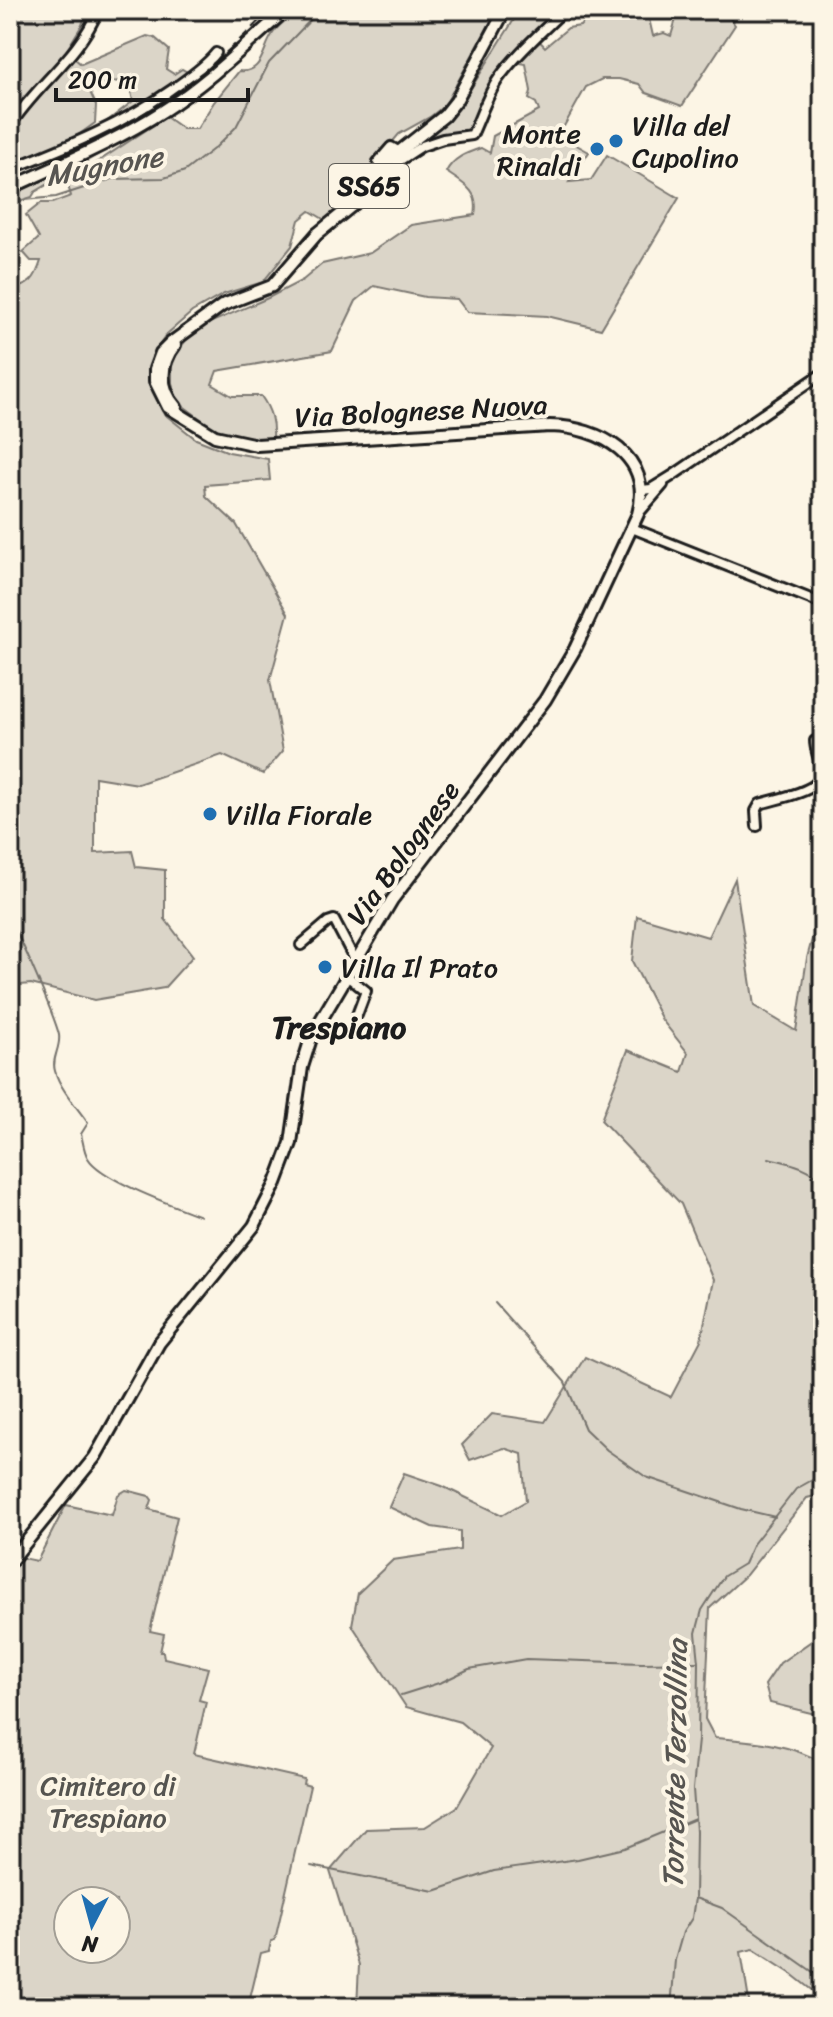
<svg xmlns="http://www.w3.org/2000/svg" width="833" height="2017" viewBox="0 0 833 2017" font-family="Sriracha,sans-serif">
	<rect width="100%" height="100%" fill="#fcf5e5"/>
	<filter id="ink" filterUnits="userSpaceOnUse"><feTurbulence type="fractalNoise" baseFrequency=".0125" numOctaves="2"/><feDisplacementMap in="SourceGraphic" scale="16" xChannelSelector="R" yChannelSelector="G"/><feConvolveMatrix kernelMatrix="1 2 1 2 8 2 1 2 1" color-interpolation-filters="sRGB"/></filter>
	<g filter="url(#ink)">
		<!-- green -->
		<g fill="#dbd5c8" stroke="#7c7872" stroke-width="2" fill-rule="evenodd">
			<path d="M10,10H82L86,13L82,25L66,51L81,64L147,36L155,38L169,50L166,69L174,74L182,69L189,73L159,96L103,129L101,126L133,101L129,82C115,80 100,82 90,92L96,105L95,123L67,143L10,172Z"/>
			<path d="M298,10H497L445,105L430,117L399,134L378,159L374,171L325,220L310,211L299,220L292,246L263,282L224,294L192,312L167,334L152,356V382L163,413L196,439L229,452L268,459L270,480L205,485L206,496L236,524L288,614L270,680L283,751L263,774L222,755L138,784L95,777V853L132,851L136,867L165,870V919L193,956L164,988L94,1000L31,984L10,986V289C30,286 35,280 41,261H31L23,252L39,238L26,215L41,203H52L71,196L67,182L166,117L183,129H197L214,102L239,71C264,74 262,47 274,32C280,24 290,17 298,10Z"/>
			<path d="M520,10H559L533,34L545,47L568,28L580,26L589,16L623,20L628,10H647L653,36L664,33L671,36L676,19L684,10H724L735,25L682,106L646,93L639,84L619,79H602L586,87L559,135L589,152L569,182L591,180L607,155L679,198L601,329L547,316L467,312L457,299L425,297L374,286L356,301L332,351L217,371L212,384L232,396H261C271,410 274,422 273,439L241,437L213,428L178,402L172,383V366L178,351L187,339L207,324L268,298L303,280L322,264L370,253L411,225L475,215C480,191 464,184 446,172C453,158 466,153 481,148L490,153L493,136L539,111L536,103L529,99L531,91L526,64L510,61L471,133L456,135L401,157L415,141L434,133L458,109Z"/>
			<path d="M114,145L35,192L32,197L10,204V196Z"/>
			<path d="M735,879L754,1006L796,1031L807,958L823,898V1494L807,1498L746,1575L710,1608L705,1719L715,1738C754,1741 788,1743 823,1763V1835L817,1852L823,1853V1999L790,1973L753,1949L741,1952L750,2007H357L359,1965L330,1871L366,1829L425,1827L457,1807L491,1748L460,1722L406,1707L352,1625L358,1593L393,1560L460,1550V1531L432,1527L389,1507L404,1473L442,1486L502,1515L526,1501L522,1454L504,1448L470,1460L462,1445L492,1414L545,1422L585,1357L671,1397L701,1340L713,1280L681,1204L601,1120L628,1050L682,1072L688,1053L662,1020L632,961L637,916L708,937Z"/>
			<path d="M126,1490L149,1496L152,1500L149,1509L177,1517L150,1631L164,1634L160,1652H163L164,1658L208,1668L199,1700L206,1702L194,1754L304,1779L303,1784L310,1786L275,1940L271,1941L269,1951L261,1953L248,2007H10V1569L18,1557L37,1561L66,1505L112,1515L118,1495ZM68,1901H116V1949H68Z"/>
			<path d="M823,1633V1711L815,1714L770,1703L765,1685L780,1663Z"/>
		</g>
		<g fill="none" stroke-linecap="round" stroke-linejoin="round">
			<!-- stream -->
			<g stroke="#75726c" stroke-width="2">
				<path d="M10,206L24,200L56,197L112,179L164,178L185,171L216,147L236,127L269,63L320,10"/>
				<path d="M10,922C18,929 56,1021 59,1035C61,1048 51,1058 55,1071C60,1089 77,1107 88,1123L81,1134C83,1142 84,1152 88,1158C101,1180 175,1206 200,1216"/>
				<path d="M769,1158C788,1163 809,1166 823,1182"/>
				<path d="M495,1303L565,1382L585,1429L607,1450L646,1477L741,1509L775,1517"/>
				<path d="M10,1452L15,1466"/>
				<path d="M401,1695L442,1682L469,1669L526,1659L642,1663L698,1662"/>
				<path d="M311,1866L434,1891L494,1871L578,1859L625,1848L695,1819"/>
				<path d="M695,1898L722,1908L813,1972L823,1971"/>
				<path d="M671,2007L675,1960L683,1932L692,1918L695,1898L696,1831L693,1789L698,1740L699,1662L696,1633L702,1610L724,1576L744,1564L753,1544L796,1489L823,1474"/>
			</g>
			<!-- minor casing -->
			<g stroke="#1c1c1c" stroke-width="14">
				<g id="minor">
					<path d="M10,126C36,85 80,56 98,10"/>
					<path d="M390,159L399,161L422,146L443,139L472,135C481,116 487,95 499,78C517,53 542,32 564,10"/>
					<path d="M10,169C67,147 123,124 173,89C188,78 205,67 216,53"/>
					<path d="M381,170L378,162L391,147L398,151"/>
					<path d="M642,490L651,489L672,476L823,373"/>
					<path d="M638,514L663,485"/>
					<path d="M632,528L823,604"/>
					<path d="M757,826L756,811L760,804C774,799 821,792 821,774C822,763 815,752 815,741L823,737"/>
					<path d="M301,945L328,922L334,920L356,962"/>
					<path d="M347,976L366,991L357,1015"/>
				</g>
			</g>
			<!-- major casing -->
			<g stroke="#1c1c1c" stroke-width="16">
				<g id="major">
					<path d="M10,188C61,164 115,142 163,111C207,83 246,45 286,10"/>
					<path d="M175,345C160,364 159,388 176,407"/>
					<path d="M10,1562L95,1457L159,1343L254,1226L276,1183L291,1143L302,1067L312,1035L392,900L545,700L575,649L638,514C654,456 600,427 550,426L257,445L215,436L168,407L155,381V369L161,353L172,342L223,305L272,286L317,234L354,204L390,159L444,116L456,101L505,10"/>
				</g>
			</g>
			<!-- minor -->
			<use href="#minor" stroke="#fcf5e5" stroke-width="8"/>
			<!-- major -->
			<use href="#major" stroke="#fcf5e5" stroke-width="10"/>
			<!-- rail -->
			<path stroke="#1c1c1c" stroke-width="2" stroke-dasharray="12 6" stroke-linecap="butt" d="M10,180C110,138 195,91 269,10"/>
		</g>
	</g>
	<!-- markers -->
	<g fill="#1f6fb2" stroke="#fcf5e5" stroke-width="3">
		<circle cx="616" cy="141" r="8"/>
		<circle cx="597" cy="149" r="8"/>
		<circle cx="210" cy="814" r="8"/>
		<circle cx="325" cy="967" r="8"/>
	</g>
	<g text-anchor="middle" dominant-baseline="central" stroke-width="8" stroke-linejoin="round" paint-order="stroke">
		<!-- shield labels -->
		<rect fill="#fcf5e5" stroke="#5f5d58" stroke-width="2" x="329" y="164" width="80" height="44" rx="6"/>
		<g font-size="26" font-weight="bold" fill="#1c1c1c">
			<text x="369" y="186">SS65</text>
		</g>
		<!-- poi labels -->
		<g font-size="28" fill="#1c1c1c" stroke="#fcf5e5" text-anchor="start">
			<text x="632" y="125">Villa del<tspan x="632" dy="32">Cupolino</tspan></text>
			<text x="581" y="133" text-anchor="end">Monte<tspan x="581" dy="32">Rinaldi</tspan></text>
			<text x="226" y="814">Villa Fiorale</text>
			<text x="341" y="967">Villa Il Prato</text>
		</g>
		<!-- street labels -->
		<g font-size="28" fill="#1c1c1c" stroke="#fcf5e5">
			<text transform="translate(421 411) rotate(-3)">Via Bolognese Nuova</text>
			<text transform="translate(403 853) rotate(-54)">Via Bolognese</text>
		</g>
		<!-- park labels -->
		<g font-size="28" fill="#555450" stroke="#fcf5e5">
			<text x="108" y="1785">Cimitero di<tspan x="108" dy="32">Trespiano</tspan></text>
		</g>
		<!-- water labels -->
		<g font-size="30" font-style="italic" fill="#575551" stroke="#fcf5e5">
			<text transform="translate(104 166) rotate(-10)">Mugnone</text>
			<text transform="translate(675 1764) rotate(-89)">Torrente Terzollina</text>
		</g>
		<!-- quarter labels -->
		<g font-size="32" font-weight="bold" fill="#1c1c1c" stroke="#fcf5e5">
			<text x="339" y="1027">Trespiano</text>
		</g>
	</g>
	<!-- margin -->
	<rect width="833" height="2017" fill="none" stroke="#fcf5e5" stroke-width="40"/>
	<rect x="20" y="20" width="793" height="1977" fill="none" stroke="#1c1c1c" stroke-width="3" filter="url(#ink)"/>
	<!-- north arrow -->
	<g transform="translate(92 1925) rotate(186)"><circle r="38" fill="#fcf5e5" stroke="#a29e95" stroke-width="2"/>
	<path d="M0-6L14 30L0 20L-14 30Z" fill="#1f6fb2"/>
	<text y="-12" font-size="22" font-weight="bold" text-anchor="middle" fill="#1c1c1c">N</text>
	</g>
	<!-- scale -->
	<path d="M56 88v12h192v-12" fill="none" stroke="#1c1c1c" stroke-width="4"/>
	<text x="68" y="88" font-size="24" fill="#1c1c1c" stroke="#fcf5e5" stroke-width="6" paint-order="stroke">200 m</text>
</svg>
